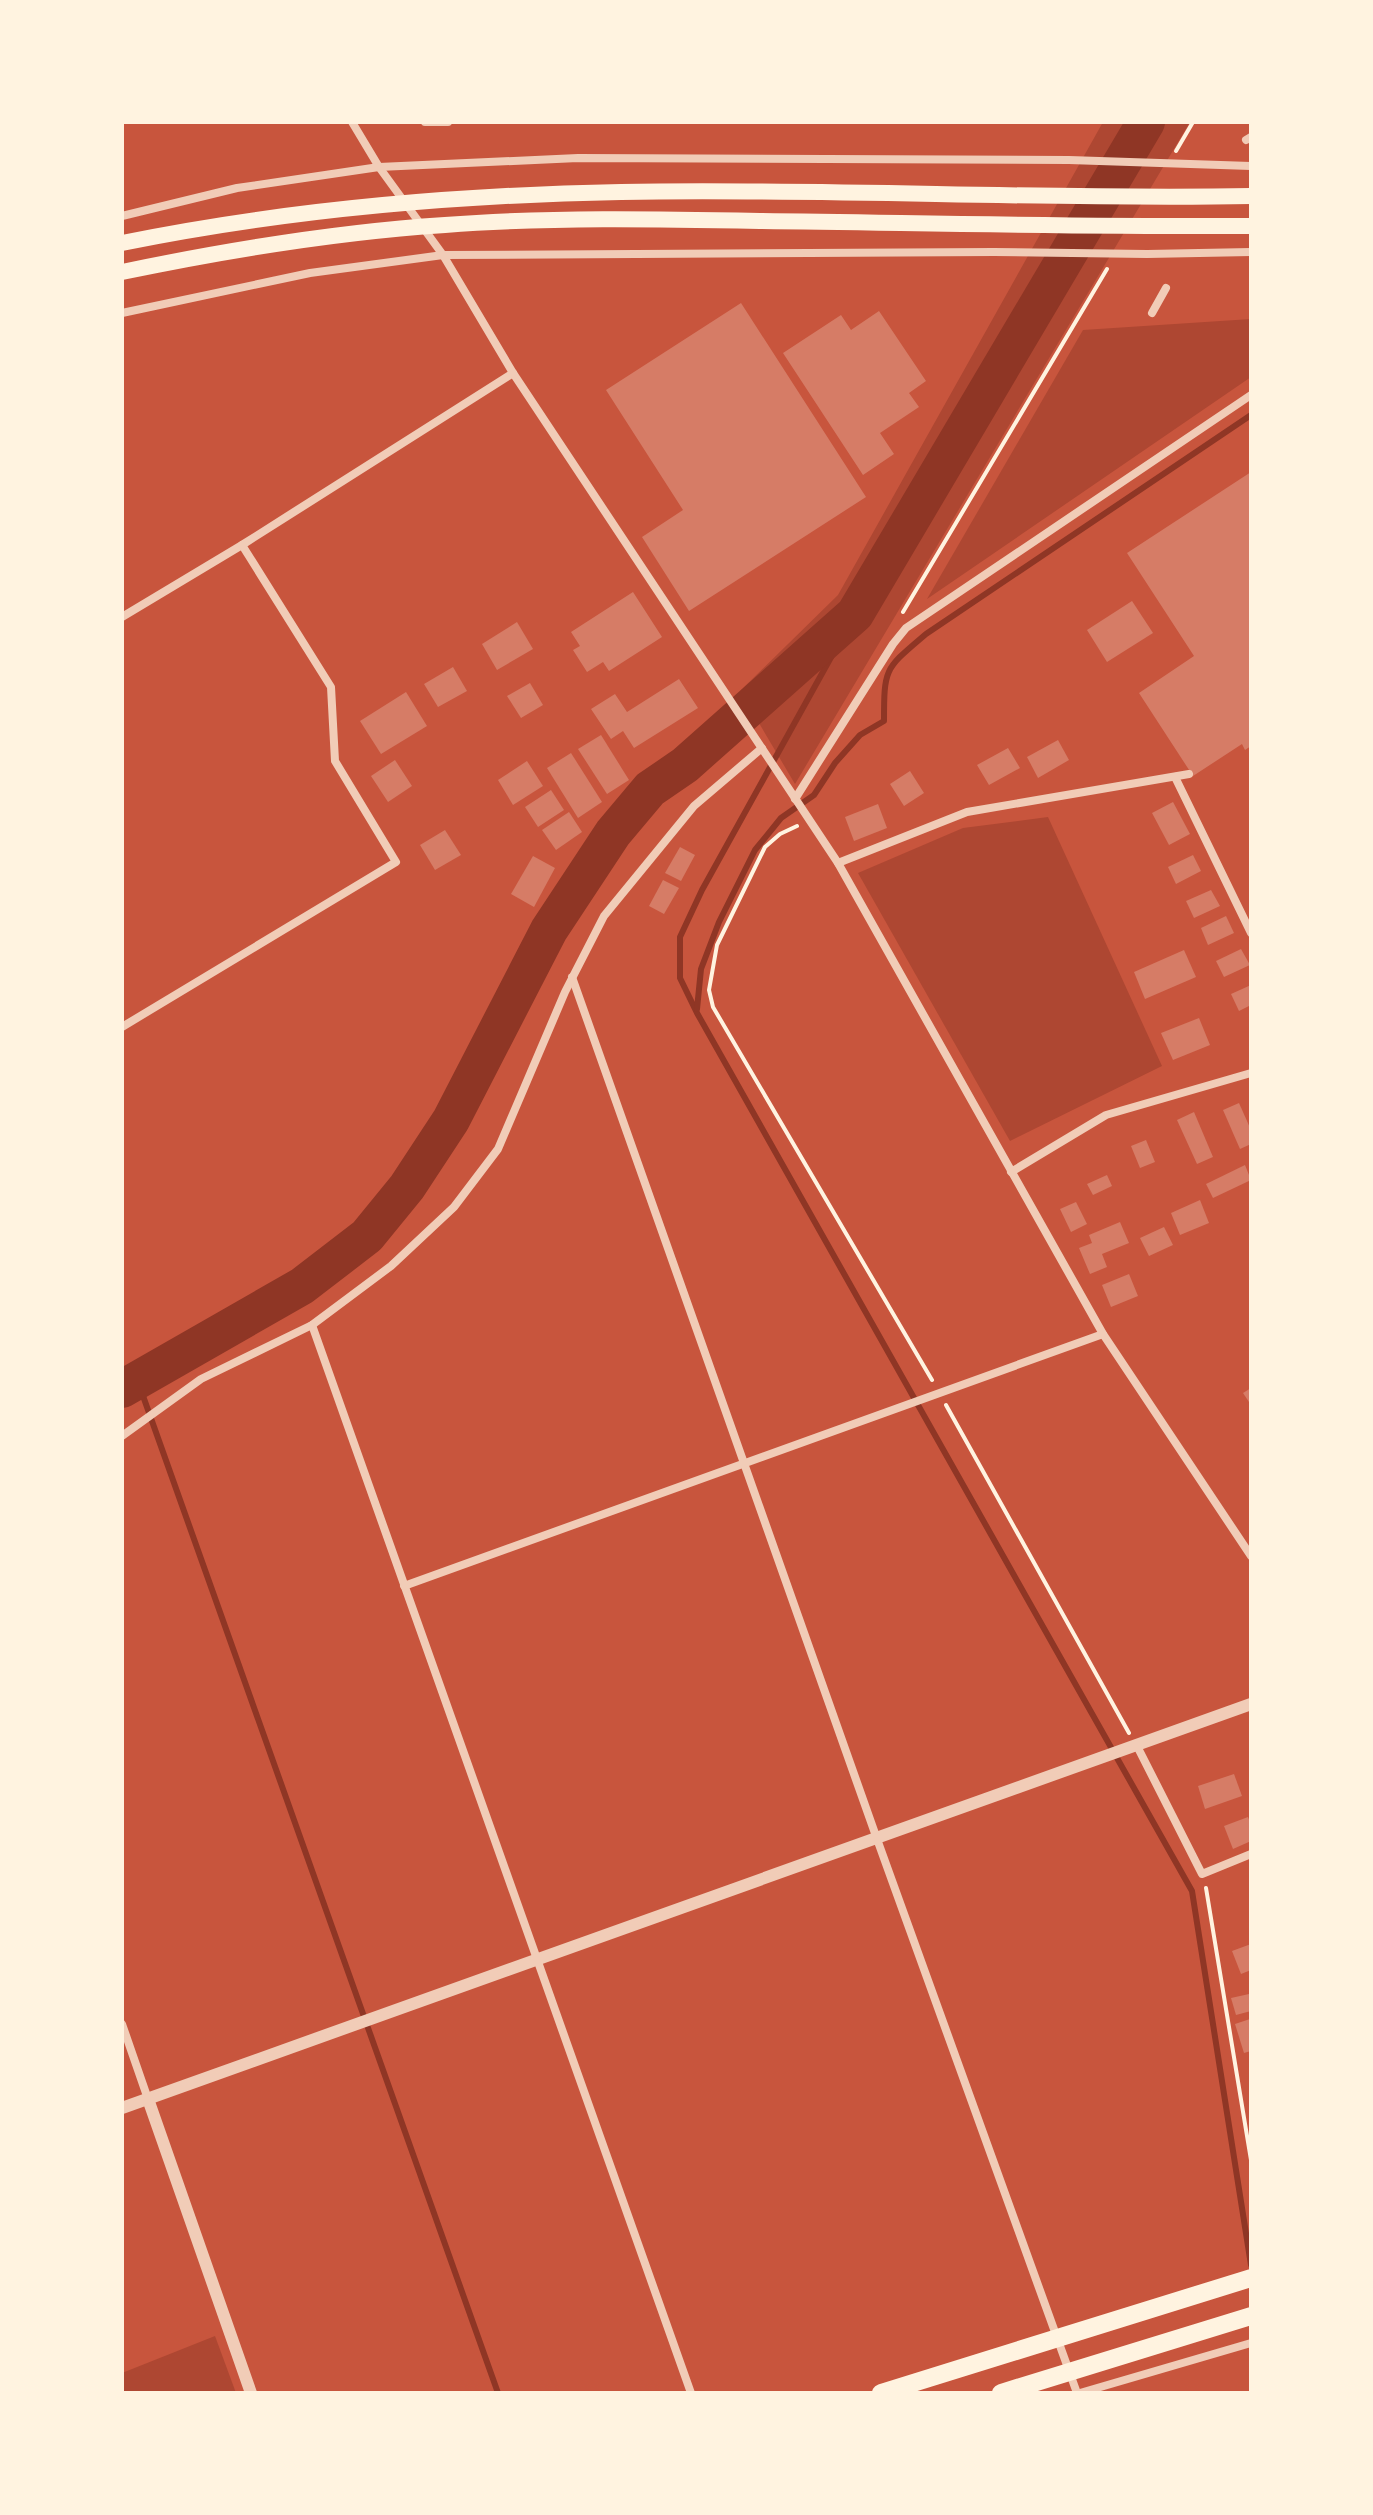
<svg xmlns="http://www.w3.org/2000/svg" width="1373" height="2515" viewBox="0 0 1373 2515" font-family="Rubik,sans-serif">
	<rect width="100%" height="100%" fill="#c8553d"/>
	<!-- green -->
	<g fill="#ae4732">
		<path d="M1103,122H1190L795,784L740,691L838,595Z"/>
		<path d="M1251,319V377L927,599L1083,330Z"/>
		<path d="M1048,817L1162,1066L1010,1141L858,873L963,828Z"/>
		<path d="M215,2336L236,2393H122V2373Z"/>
	</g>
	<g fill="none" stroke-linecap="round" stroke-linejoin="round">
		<!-- stream -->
		<g stroke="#8f3625" stroke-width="6">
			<path d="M855,614L702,890L680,937V978L697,1013L1192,1891L1251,2265"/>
			<path d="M697,1009L701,969L719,922L755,850L781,818L814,795L835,763L860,735L884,721C884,667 885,669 926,634L1251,415"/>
			<path d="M137,1379L498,2393"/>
		</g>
		<!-- river -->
		<path stroke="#8f3625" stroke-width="38" d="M122,1389L302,1286L367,1236L407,1187L451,1120L549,930L613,833L650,789L685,765L855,614L1146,122"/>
	</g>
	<!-- building -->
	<g fill="#d67c66">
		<path d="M741,303L866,497L689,611L642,537L683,510L606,390Z"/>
		<path d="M879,311L926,381L909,393L919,407L880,433L894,454L863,475L783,353L841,315L851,330Z"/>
		<path d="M1251,472V746L1245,750L1242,744L1193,776L1139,693L1194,656L1127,553Z"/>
		<path d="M633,592L662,637L609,671L603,662L587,672L573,650L580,646L571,632Z"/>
		<path d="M1132,601L1153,633L1107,662L1087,630Z"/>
		<path d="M517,622L533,649L497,670L482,644Z"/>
		<path d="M453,667L467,691L438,707L424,684Z"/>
		<path d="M679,679L698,708L634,748L623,731L611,739L591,709L615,694L627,712Z"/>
		<path d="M530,683L543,705L521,718L507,696Z"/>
		<path d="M406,692L427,726L381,754L360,721Z"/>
		<path d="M601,735L629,780L607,794L578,749Z"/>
		<path d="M1058,740L1069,760L1038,778L1027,757Z"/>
		<path d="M1008,748L1020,768L989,785L977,765Z"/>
		<path d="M571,753L602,802L578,818L547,768Z"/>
		<path d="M395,760L412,786L388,802L371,776Z"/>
		<path d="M527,761L543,786L513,805L498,780Z"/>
		<path d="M910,771L924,793L904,806L890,784Z"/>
		<path d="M551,790L564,810L538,827L525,807Z"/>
		<path d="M1173,802L1190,834L1169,845L1152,813Z"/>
		<path d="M878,804L887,828L854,841L845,817Z"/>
		<path d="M569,812L582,832L556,850L542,830Z"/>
		<path d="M445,830L461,855L435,870L420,845Z"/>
		<path d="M680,847L695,855L681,881L665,873Z"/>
		<path d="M1193,855L1201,871L1176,884L1168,867Z"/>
		<path d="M533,856L555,868L534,907L511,894Z"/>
		<path d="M663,880L679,888L664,914L649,906Z"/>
		<path d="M1211,890L1220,906L1194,918L1186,901Z"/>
		<path d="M1226,916L1234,933L1208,945L1201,928Z"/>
		<path d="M1241,949L1250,965L1224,977L1216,961Z"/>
		<path d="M1184,950L1196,977L1145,999L1134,972Z"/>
		<path d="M1251,985V1005L1239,1011L1231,994Z"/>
		<path d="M1199,1018L1210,1045L1173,1060L1161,1033Z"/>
		<path d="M1239,1103L1251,1130V1144L1240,1149L1223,1110Z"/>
		<path d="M1194,1112L1213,1157L1197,1164L1177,1120Z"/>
		<path d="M1146,1140L1155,1162L1140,1168L1131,1146Z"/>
		<path d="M1245,1165L1251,1180L1213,1198L1206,1184Z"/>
		<path d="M1107,1175L1112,1186L1093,1195L1087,1184Z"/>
		<path d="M1200,1200L1209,1223L1180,1235L1171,1213Z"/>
		<path d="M1076,1202L1087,1224L1071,1232L1060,1209Z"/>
		<path d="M1120,1222L1129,1243L1102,1254L1107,1267L1090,1274L1079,1248L1092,1243L1089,1235Z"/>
		<path d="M1164,1227L1173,1245L1149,1256L1140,1238Z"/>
		<path d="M1129,1274L1138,1296L1111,1307L1102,1285Z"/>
		<path d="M1251,1388V1405L1243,1393Z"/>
		<path d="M1234,1774L1242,1796L1205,1809L1198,1786Z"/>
		<path d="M1248,1817L1251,1825V1841L1233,1849L1224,1826Z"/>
		<path d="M1251,1944V1970L1241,1974L1232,1951Z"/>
		<path d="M1249,1994L1251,2011L1236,2015L1231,1998Z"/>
		<path d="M1250,2019L1251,2051L1244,2053L1235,2024Z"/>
	</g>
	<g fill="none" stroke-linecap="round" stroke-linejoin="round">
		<!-- path -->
		<g stroke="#fff3e0" stroke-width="4">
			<path d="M1176,151L1193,122"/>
			<path d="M903,612L1107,269"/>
			<path d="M797,826L780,834L765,847L717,945L709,990L713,1007L932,1380"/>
			<path d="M946,1405L1129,1733"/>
			<path d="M1206,1888L1251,2160"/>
		</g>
		<!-- minor -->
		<g stroke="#f1ccb7" stroke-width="8">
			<path d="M352,122L379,167L443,255L513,373L838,863L1103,1334L1251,1556"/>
			<path d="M425,122H448"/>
			<path d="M1246,140L1251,137"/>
			<path d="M122,216L237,188L379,167L578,158L1069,160L1251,166"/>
			<path d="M122,313L310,273L443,255L994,252L1147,254L1251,252"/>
			<path d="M1152,313L1166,288"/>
			<path d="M122,617L242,545L513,373"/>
			<path d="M1175,777L1251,933"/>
			<path d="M795,799L893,644L906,628L1251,395"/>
			<path d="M838,863L967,812L1189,774"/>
			<path d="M572,977L877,1839L1077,2393"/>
			<path d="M122,1027L396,862L335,761L331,687L242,545"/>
			<path d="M1011,1172L1106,1115L1251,1073"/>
			<path d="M312,1325L691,2393"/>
			<path d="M122,1436L201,1379L312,1325L391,1266L454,1207L498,1149L565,992L604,916L694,806L762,748"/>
			<path d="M404,1586L1103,1334"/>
			<path d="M1137,1746L1202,1874L1251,1854"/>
			<path d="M122,2024L148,2099"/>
			<path d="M1080,2393L1251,2343"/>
		</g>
		<!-- tertiary -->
		<g stroke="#f1ccb7" stroke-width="12">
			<path d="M148,2099L251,2393"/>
			<path d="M122,2108L1251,1704"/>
		</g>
		<!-- trunk -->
		<g stroke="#fff3e0" stroke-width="16">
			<path d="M122,243C285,210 455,195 621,192C831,188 1041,200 1251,196"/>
			<path d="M122,272C228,250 337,232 445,225C550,217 656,219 760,221C924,223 1087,227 1251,226"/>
		</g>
		<!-- motorway -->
		<g stroke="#fff3e0" stroke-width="18">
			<path d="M881,2393L1251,2278"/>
			<path d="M1001,2393L1251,2316"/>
		</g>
	</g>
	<!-- border -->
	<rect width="1373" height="2515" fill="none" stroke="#fff3e0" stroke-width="248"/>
</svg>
